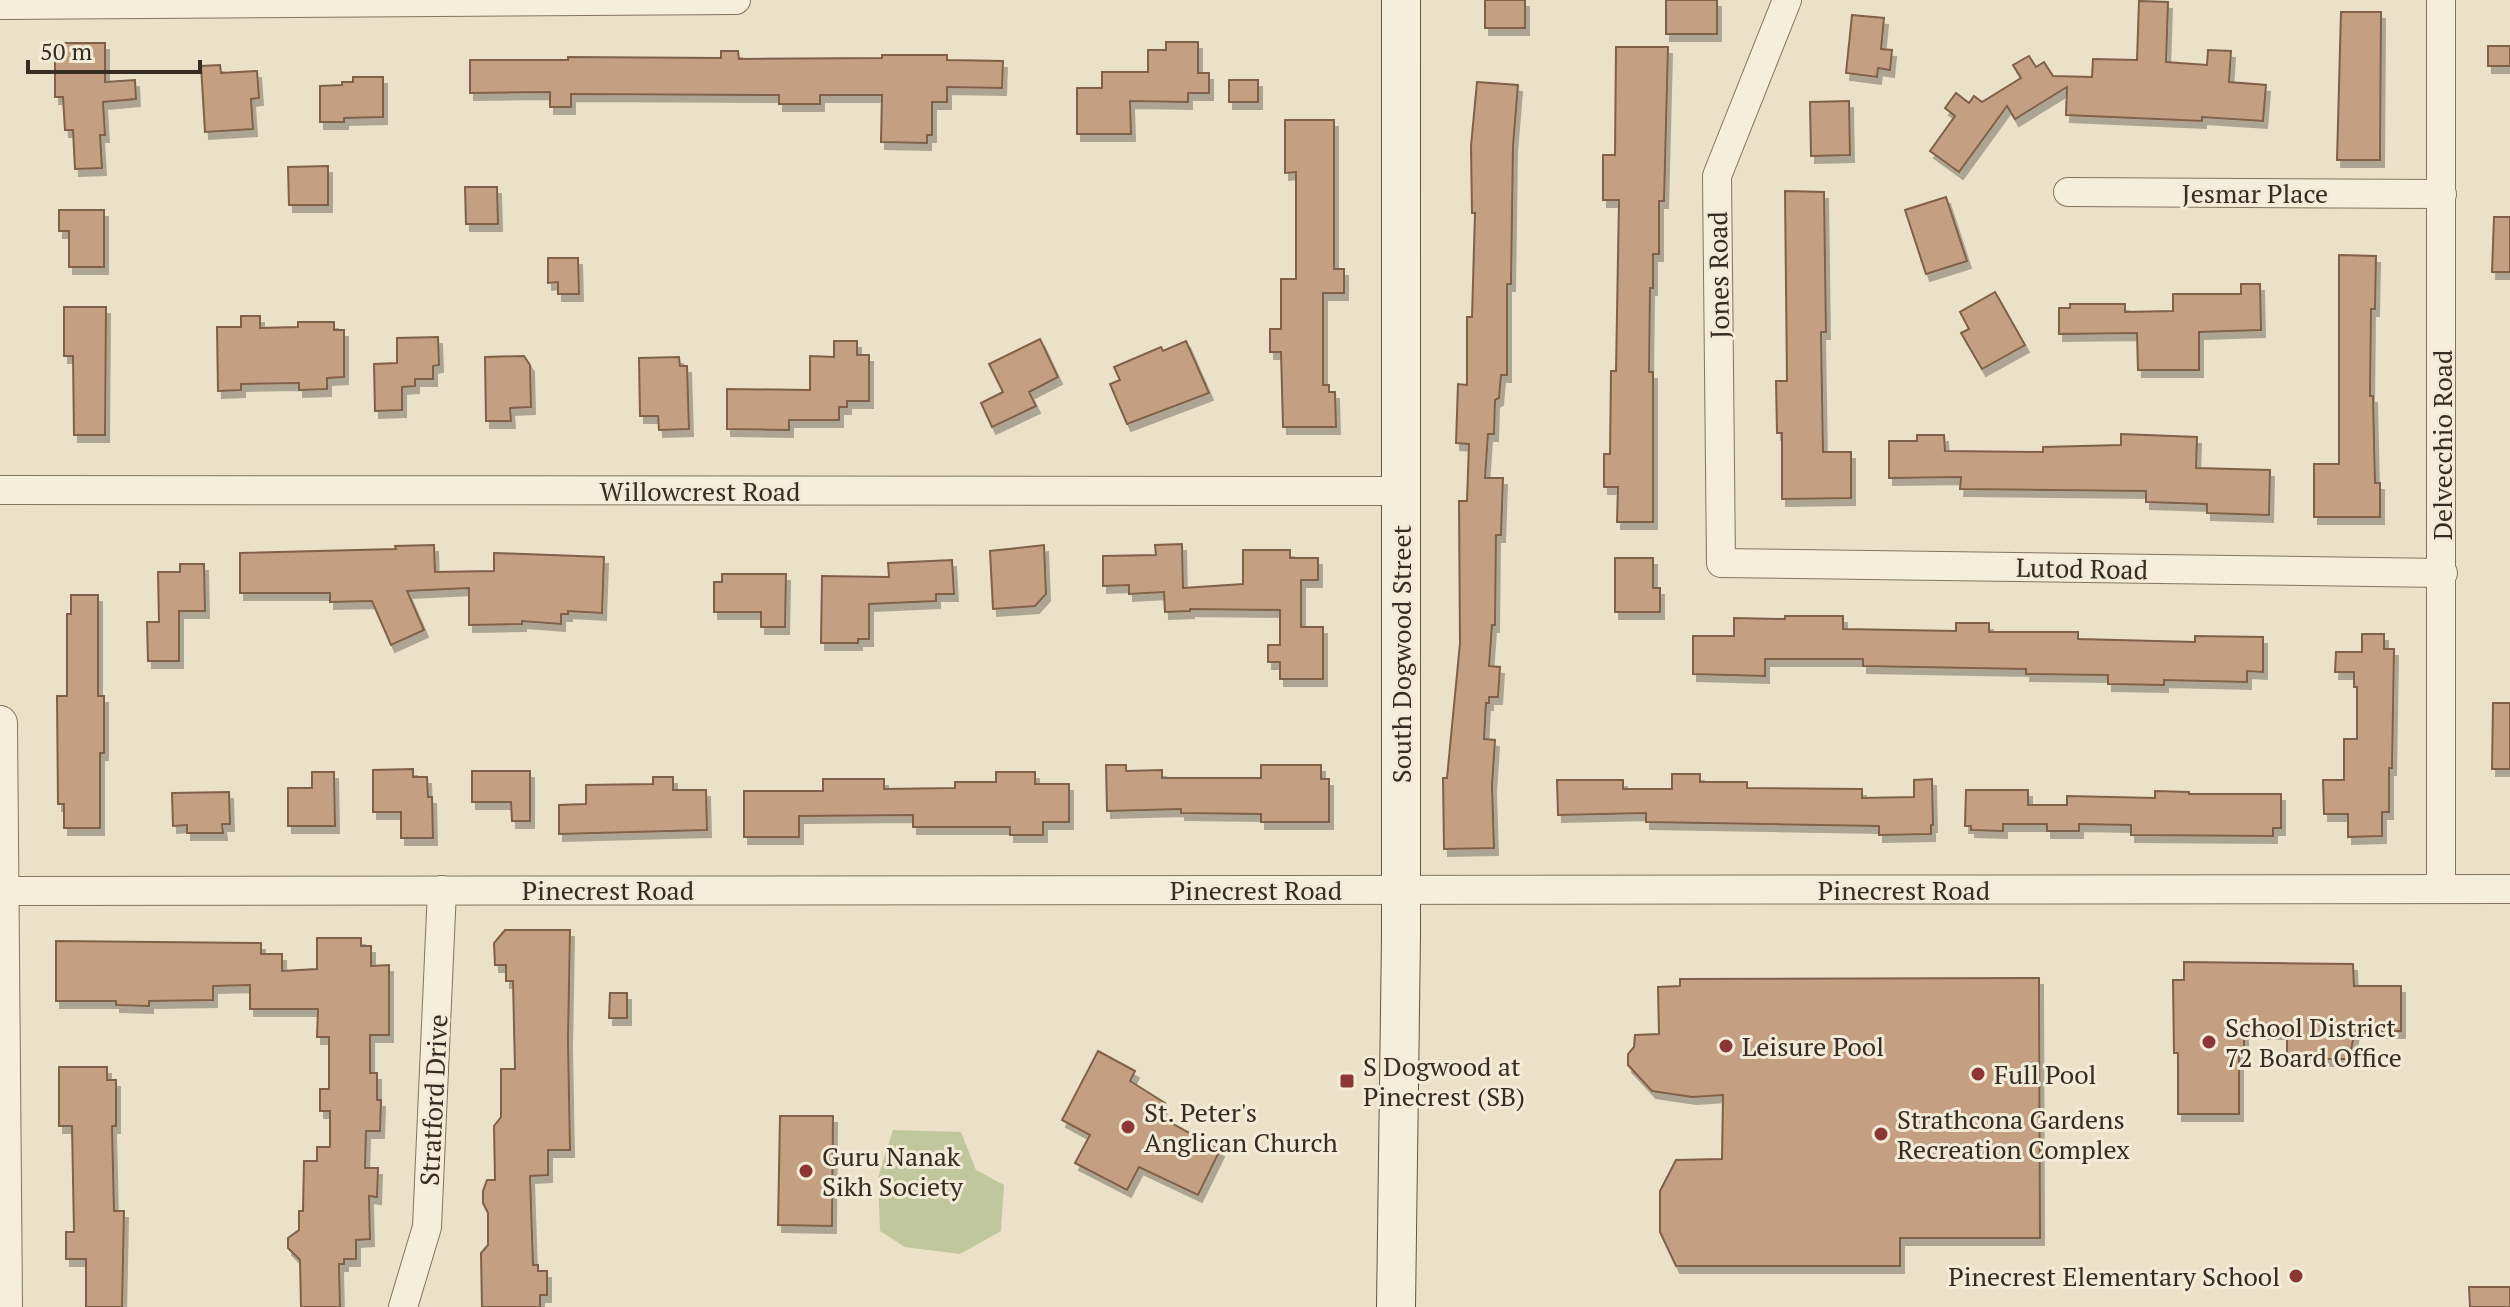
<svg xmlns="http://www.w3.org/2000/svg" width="2510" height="1307" viewBox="0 0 2510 1307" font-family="'PT Serif',serif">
	<defs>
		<filter id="shadow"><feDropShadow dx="4" dy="7" stdDeviation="0" flood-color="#0004"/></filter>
	</defs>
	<rect width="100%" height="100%" fill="#eae1c8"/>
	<!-- green -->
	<path fill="#c1c79d" d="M893,1130L961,1132L976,1170L1004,1185L1001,1231L960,1254L905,1247L880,1231L878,1177Z"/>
	<!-- building -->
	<g fill="#c49f82" stroke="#806048" stroke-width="2" filter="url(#shadow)">
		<rect x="1485" y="0" width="40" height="28"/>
		<rect x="1666" y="0" width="51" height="34"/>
		<path d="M2139,1L2168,2L2166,62L2207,65L2208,50L2231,51L2229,82L2266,85L2263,121L2202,117V121L2066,115L2067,87L2015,119L2007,106L1959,172L1930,151L1955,116L1945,108L1956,93L1969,103L1974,96L1982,102L2021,78L2013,65L2029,56L2036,67L2044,62L2053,76L2092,77L2093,59L2137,60Z"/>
		<path d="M2341,12H2381L2380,160H2337Z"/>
		<path d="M1852,15L1884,18L1881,49L1892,50L1890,70L1878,68L1877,77L1846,73Z"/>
		<path d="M1166,42H1198V73H1209V93H1188V102L1130,101L1131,134H1077V88H1102V72H1148V50H1166Z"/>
		<path d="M55,43H105V82L135,80L136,99L103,102L105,135H100L102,168L75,169L73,130H65L63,97H55Z"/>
		<rect x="2488" y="46" width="22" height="20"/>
		<path d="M1616,47H1668L1664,201H1659V254H1653V288H1650L1649,372H1653V522H1617L1618,487H1604V454H1610L1611,371H1616L1619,200H1603V155H1615Z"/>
		<path d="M721,51H738L739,59L882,58V55H947V60L1003,61L1002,88L947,87V102H932V135H927V143L881,142L882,95H820V104H779V95L571,94V107H550V92L470,93V60H568V57L721,58Z"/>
		<path d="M220,65L221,73L257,71L259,98L251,99L253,129L205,132L201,66Z"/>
		<path d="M353,77H383V117L344,118V122H320V86L342,85V82H353Z"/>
		<rect x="1229" y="80" width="29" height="22"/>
		<path d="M1477,82L1518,85L1513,146L1511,284H1507V375H1501L1499,398L1495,400L1494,434H1488L1485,478H1503L1501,535H1496L1495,625H1492L1489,666L1500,667L1498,697H1489V703H1486L1484,739L1495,740L1492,786L1494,848L1444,849L1443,778H1447L1460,643L1459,501H1467L1469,444L1456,443L1458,384L1467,385V317H1472L1475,213H1472L1471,146Z"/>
		<path d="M1849,101L1850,155L1811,156L1810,102Z"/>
		<path d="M1285,120H1334V269H1344V293H1323V385H1329V392H1335L1336,427H1283L1281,352H1270V329H1281V279H1296V172L1285,173Z"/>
		<path d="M328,166V205H289L288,167Z"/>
		<path d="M465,187H497L498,224H466Z"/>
		<path d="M1785,191L1824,192L1826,332H1821L1823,452H1851V498L1782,499V433H1777L1776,381H1787Z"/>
		<path d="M1946,197L1967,261L1926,274L1905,210Z"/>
		<path d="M59,210H104V267H69V231H59Z"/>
		<path d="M2494,217H2510V272H2492Z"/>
		<path d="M2339,255L2376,256L2375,309H2371L2370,396H2373L2375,483H2380V517H2314V464H2339Z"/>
		<path d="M548,258H578L579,294H558V282L548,283Z"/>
		<path d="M2241,284H2260L2261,330L2199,332V370H2138L2137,333L2059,334V308H2070V304H2125V312L2173,311V294H2241Z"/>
		<path d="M1995,292L2025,345L1982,369L1961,333L1969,329L1960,312Z"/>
		<path d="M64,307H106L105,435H74L73,356H64Z"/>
		<path d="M241,316H260V328L298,327V322H334V330H344V377L327,378V389L299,390V383L241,384V390L218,391L217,327H241Z"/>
		<path d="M438,337L439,365L433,366V379H415V386L402,387V410L375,411L374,364L397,363V338Z"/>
		<path d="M1040,339L1058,377L1029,392L1036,406L992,427L981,403L1003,392L989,364Z"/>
		<path d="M834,341H857V355H869V401H847V407H839V420H789V430L727,429V389L810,390V356L834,357Z"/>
		<path d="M1186,341L1209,393L1127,424L1110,384L1120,380L1114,367L1161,347L1163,351Z"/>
		<path d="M524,356L530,365L531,407L510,408L511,421H486L485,357Z"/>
		<path d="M679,357L680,366H687L689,429L659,430L658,416H640L639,358Z"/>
		<path d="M2121,434L2197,437L2196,468L2270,470L2269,515L2207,513V504L2146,502V491L1960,489L1961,477L1889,478V441H1917V435H1944L1945,451L2043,452V447L2121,445Z"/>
		<path d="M1182,544L1183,588L1243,584V550H1290V558H1318V580H1301V627H1323V679H1280V662H1268V645H1280V610L1190,609V611L1165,612L1164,592L1129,594V585L1103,586V556L1156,555L1155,545Z"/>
		<path d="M434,545L435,572L494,571V553L604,557L602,613L568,611V614H561V624L522,621V624L469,625V588L407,591L424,630L391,645L372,601L330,602V593H240V553L396,549L395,546Z"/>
		<path d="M1044,545L1046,594L1035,606L993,609L990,551Z"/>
		<path d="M1615,558H1653V588H1660V612H1615Z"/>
		<path d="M952,560L954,594H936V601L869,604V639H858V643H821L822,576L889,577L888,563Z"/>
		<path d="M180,564H204L205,611H179V661H148L147,622H159L158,572H180Z"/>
		<path d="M722,574H786L785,627H761V612H714V582H722Z"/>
		<path d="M71,595H98V696H104V753H100V828H64V804H58L57,696H67V614H71Z"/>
		<path d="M1785,616H1843V629L1956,631V623H1989V632H2078V639L2195,642V636L2263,637V672L2247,671V682L2164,680V685L2108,684V675L2026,674V669L1863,666V659H1765V676L1693,674V636H1734V618L1785,619Z"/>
		<path d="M2362,634H2384V649H2394L2392,768H2389V812H2382V836L2348,837V814H2324L2323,780H2344V739H2357V687H2354V672H2335L2336,652H2362Z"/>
		<path d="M2493,703H2510V769H2492Z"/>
		<path d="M1106,765H1126V771L1162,770V778H1261V765H1321V779H1329V822H1261V814L1181,813V809L1107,811Z"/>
		<path d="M413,769V777H427L428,797H432L433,838H401V812H373V770Z"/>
		<path d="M472,771H530V821H512L511,802H472Z"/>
		<path d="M312,772H334L335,826H288V788H312Z"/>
		<path d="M996,772H1035V784H1069V822H1043V835H1010V827H913V815L799,816V837H744V791H823V779H884V789L955,788V782H996Z"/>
		<path d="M1672,774H1700V782H1747V788L1862,789V798L1914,797V780L1932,779L1933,825H1931V834L1879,835V826L1646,822V813L1558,815L1557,780H1623V789H1672Z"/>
		<path d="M653,777H673V790H706L707,830L559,834V805L586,804V785L653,784Z"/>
		<path d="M1966,790H2028V805H2067V796L2155,798V791L2189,792V794H2281V828H2273V836L2131,835V825L2079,824V831H2047V824H2003V831L1971,830V826H1965Z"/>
		<path d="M229,792L230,824H222L223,833H187V825L173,826L172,793Z"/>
		<path d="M505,930H570L568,1040L570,1150H548V1175L530,1176L533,1265H538V1271H547V1295H540V1307H482L481,1253L488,1245V1213L483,1203V1191L487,1180H495L494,1126L501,1117V1069H515L513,981H506V965H495L494,943Z"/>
		<path d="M317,938H361V946H371V966L389,965V1035H370V1073H377V1100H381L380,1131H366L365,1168H378L377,1197L369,1196L370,1239L356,1240V1259H344V1264H339L340,1307H301L300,1260L288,1248V1238L299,1230V1211H303L304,1161H317V1147H330V1111H320V1089H329V1037H317L318,1009H250V985L213,986V1000L149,1001V1006L116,1005V1001H56V941L261,943V954H282V971L317,969Z"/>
		<path d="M2184,962L2353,964L2354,986H2401V1031H2355L2349,1059H2287V1032H2244V1055H2239V1114H2178V1053H2174L2173,980H2184Z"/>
		<path d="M2039,978L2040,1238H1900V1266H1676L1660,1232V1191L1676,1160L1722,1159L1723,1095L1692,1097L1652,1091L1628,1065V1054L1634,1047L1635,1035L1659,1034L1658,987L1680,986V979Z"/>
		<path d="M610,993H627V1018H609Z"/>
		<path d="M1098,1051L1135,1071L1130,1081L1165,1103L1157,1115L1220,1150L1198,1195L1139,1167L1127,1190L1075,1163L1090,1135L1062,1120Z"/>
		<path d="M59,1067H107V1080H116V1126H112L114,1211H124L122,1307H86V1259H66V1232H74L72,1126H59Z"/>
		<path d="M780,1116H833L832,1226L778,1225Z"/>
		<path d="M2469,1287H2510V1307H2470Z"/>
	</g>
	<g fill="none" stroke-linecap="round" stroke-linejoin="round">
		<!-- minor casing -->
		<g stroke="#84745f" stroke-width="30">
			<g id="minor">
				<path d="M1787,0L1717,176L1721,563L2443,573"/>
				<path d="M2441,0V889"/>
				<path d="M0,5L736,0"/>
				<path d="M2068,192L2442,194"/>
				<path d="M0,490L1401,491"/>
				<path d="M1,891L2510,889"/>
				<path d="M403,1307L427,1227L442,890"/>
			</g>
		</g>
		<!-- tertiary casing -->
		<g stroke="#84745f" stroke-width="36">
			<path id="tertiary" d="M0,723L5,1307"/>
		</g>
		<!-- secondary casing -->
		<g stroke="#665542" stroke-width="40">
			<path id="secondary" d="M1396,1307L1401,936V0"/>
		</g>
		<!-- minor -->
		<use href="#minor" stroke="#f5eedb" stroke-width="28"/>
		<!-- tertiary -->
		<use href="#tertiary" stroke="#f5eedb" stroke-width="34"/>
		<!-- secondary -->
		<use href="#secondary" stroke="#f5eedb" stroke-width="38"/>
	</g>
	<!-- markers -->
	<g fill="#8c3736" stroke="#f2ebd7" stroke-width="3">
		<circle cx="2209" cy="1042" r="8"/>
		<circle cx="1726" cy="1046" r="8"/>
		<circle cx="1978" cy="1074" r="8"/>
		<rect x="1339" y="1073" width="16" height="16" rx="4"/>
		<circle cx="1128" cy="1127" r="8"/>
		<circle cx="1881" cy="1134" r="8"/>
		<circle cx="806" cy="1171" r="8"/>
		<circle cx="2296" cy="1276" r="8"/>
	</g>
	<g text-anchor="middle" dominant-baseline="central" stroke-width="6" stroke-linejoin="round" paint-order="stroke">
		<!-- street labels -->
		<g font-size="26" fill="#362c21" stroke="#f2ebd7">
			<text x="2255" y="193">Jesmar Place</text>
			<text transform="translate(1718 275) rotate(-91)">Jones Road</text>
			<text transform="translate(2442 445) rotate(-90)">Delvecchio Road</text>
			<text x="700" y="491">Willowcrest Road</text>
			<text transform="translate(2082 568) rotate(1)">Lutod Road</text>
			<text transform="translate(1401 654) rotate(-90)">South Dogwood Street</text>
			<text x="608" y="890">Pinecrest Road</text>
			<text x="1256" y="890">Pinecrest Road</text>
			<text x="1904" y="890">Pinecrest Road</text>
			<text transform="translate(433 1100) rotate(-87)">Stratford Drive</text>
		</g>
		<!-- poi labels -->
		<g font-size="26" fill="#362c21" stroke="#f2ebd7" text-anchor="start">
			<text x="2225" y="1027">School District<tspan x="2225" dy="30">72 Board Office</tspan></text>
			<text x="1742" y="1046">Leisure Pool</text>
			<text x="1363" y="1066">S Dogwood at<tspan x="1363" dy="30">Pinecrest (SB)</tspan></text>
			<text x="1994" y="1074">Full Pool</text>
			<text x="1144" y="1112">St. Peter's<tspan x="1144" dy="30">Anglican Church</tspan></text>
			<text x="1897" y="1119">Strathcona Gardens<tspan x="1897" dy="30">Recreation Complex</tspan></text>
			<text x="822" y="1156">Guru Nanak<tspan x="822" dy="30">Sikh Society</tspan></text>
			<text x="2280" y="1276" text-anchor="end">Pinecrest Elementary School</text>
		</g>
	</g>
	<!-- scale -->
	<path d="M28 60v12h172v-12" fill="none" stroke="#362c21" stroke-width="4"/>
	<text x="40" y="60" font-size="24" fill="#362c21" stroke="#f2ebd7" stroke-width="6" paint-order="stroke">50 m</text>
</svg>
